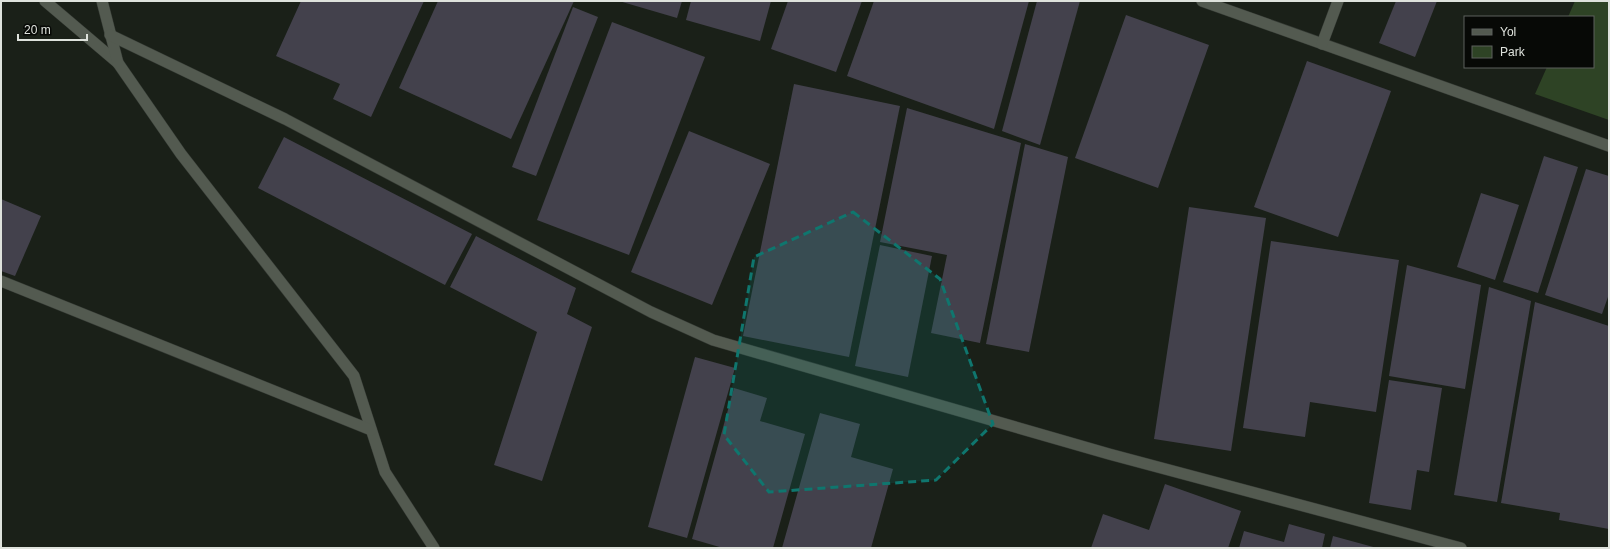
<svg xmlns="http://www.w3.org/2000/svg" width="1610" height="549" viewBox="0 0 1610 549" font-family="Arial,sans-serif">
	<rect width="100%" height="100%" fill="#1a2018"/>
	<!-- green -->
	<path fill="#2e4325" d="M1575,1H1609V120L1535,94L1547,67H1593V17H1568Z"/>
	<!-- building -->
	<g fill="#43414c">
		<path d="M301,1H424L371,117L333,99L340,84L276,56Z"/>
		<path d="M438,1H574L511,139L399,88Z"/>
		<path d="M619,1H682L677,18Z"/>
		<path d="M691,1H771L760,41L686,20Z"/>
		<path d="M788,1H862L836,72L771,49Z"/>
		<path d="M874,1H1029L994,129L847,76Z"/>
		<path d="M1037,1H1080L1040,145L1002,131Z"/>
		<path d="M1396,1H1437L1415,57L1379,43Z"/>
		<path d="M573,7L598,17L536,176L512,167Z"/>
		<path d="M1126,15L1209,45L1158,188L1075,158Z"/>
		<path d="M612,22L705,57L629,255L537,220Z"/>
		<path d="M1307,61L1391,91L1338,237L1254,207Z"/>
		<path d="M794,84L900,106L849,357L743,336Z"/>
		<path d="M907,108L1021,143L980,343L931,333L947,255L880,242Z"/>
		<path d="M689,131L770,164L712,305L631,272Z"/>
		<path d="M284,137L472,234L445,285L258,188Z"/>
		<path d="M1025,144L1068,157L1029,352L986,344Z"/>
		<path d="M1544,156L1578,167L1538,293L1503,282Z"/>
		<path d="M1586,169L1609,176V294L1602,314L1545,295Z"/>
		<path d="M1481,193L1519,205L1495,280L1457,267Z"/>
		<path d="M1,199L41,216L15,276L1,271Z"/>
		<path d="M1189,207L1266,218L1231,451L1154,439Z"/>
		<path d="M476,236L576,288L567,314L592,327L542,481L494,465L537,332L450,287Z"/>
		<path d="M1271,241L1399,260L1376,412L1310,402L1305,437L1243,428Z"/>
		<path d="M880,245L932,256L908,377L855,366Z"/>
		<path d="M1407,265L1481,285L1465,389L1389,376Z"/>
		<path d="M1489,287L1531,301L1497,502L1454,495Z"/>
		<path d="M1535,302L1609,326V529L1559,520L1560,513L1501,503Z"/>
		<path d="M695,357L735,368L687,538L648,527Z"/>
		<path d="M1389,380L1442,388L1429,472L1417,470L1411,510L1369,503Z"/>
		<path d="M734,388L767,398L760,421L805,434L773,548H723L692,539Z"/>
		<path d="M820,413L860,424L851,457L893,469L871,548H782Z"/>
		<path d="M1165,484L1241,511L1228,548H1091L1103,514L1149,530Z"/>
		<path d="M1289,524L1325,534L1322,548H1239L1244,531L1284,542Z"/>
		<path d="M1333,536L1377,548H1330Z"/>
	</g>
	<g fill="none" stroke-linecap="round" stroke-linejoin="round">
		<!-- minor casing -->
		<g stroke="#353a34" stroke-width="12">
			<g id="minor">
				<path d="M45,1L118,63"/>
				<path d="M102,1L118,63L181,154L354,376L385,472L434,548"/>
				<path d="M1202,1L1609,146"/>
				<path d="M110,35L285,119L651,312L713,340L1109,454L1461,548"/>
				<path d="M1322,44L1338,1"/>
				<path d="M1,281L371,430"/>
			</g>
		</g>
		<!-- minor -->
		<use href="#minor" stroke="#535a50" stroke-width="11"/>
	</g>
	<!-- marked area -->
	<path fill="#0f766e" fill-opacity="0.2" stroke="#0f766e" stroke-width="3" stroke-dasharray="8 5" stroke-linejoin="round" d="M853,212L940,279L993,424L936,480L769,492L724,435L754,257Z"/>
	<!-- border -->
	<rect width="1610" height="549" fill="none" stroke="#dee2dc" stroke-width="4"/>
	<!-- legend -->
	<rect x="1464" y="16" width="130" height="52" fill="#070906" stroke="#5d605c"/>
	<rect x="1472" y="29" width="20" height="6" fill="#535a50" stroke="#5d605c"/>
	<text x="1500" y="36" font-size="12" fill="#dee2dc">Yol</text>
	<rect x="1472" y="46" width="20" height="12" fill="#2e4325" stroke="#5d605c"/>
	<text x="1500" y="56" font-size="12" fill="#dee2dc">Park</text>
	<!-- scale -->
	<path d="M18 34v6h69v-6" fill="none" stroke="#dee2dc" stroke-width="2"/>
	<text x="24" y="34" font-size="12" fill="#dee2dc" stroke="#070906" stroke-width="3" paint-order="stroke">20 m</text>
</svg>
